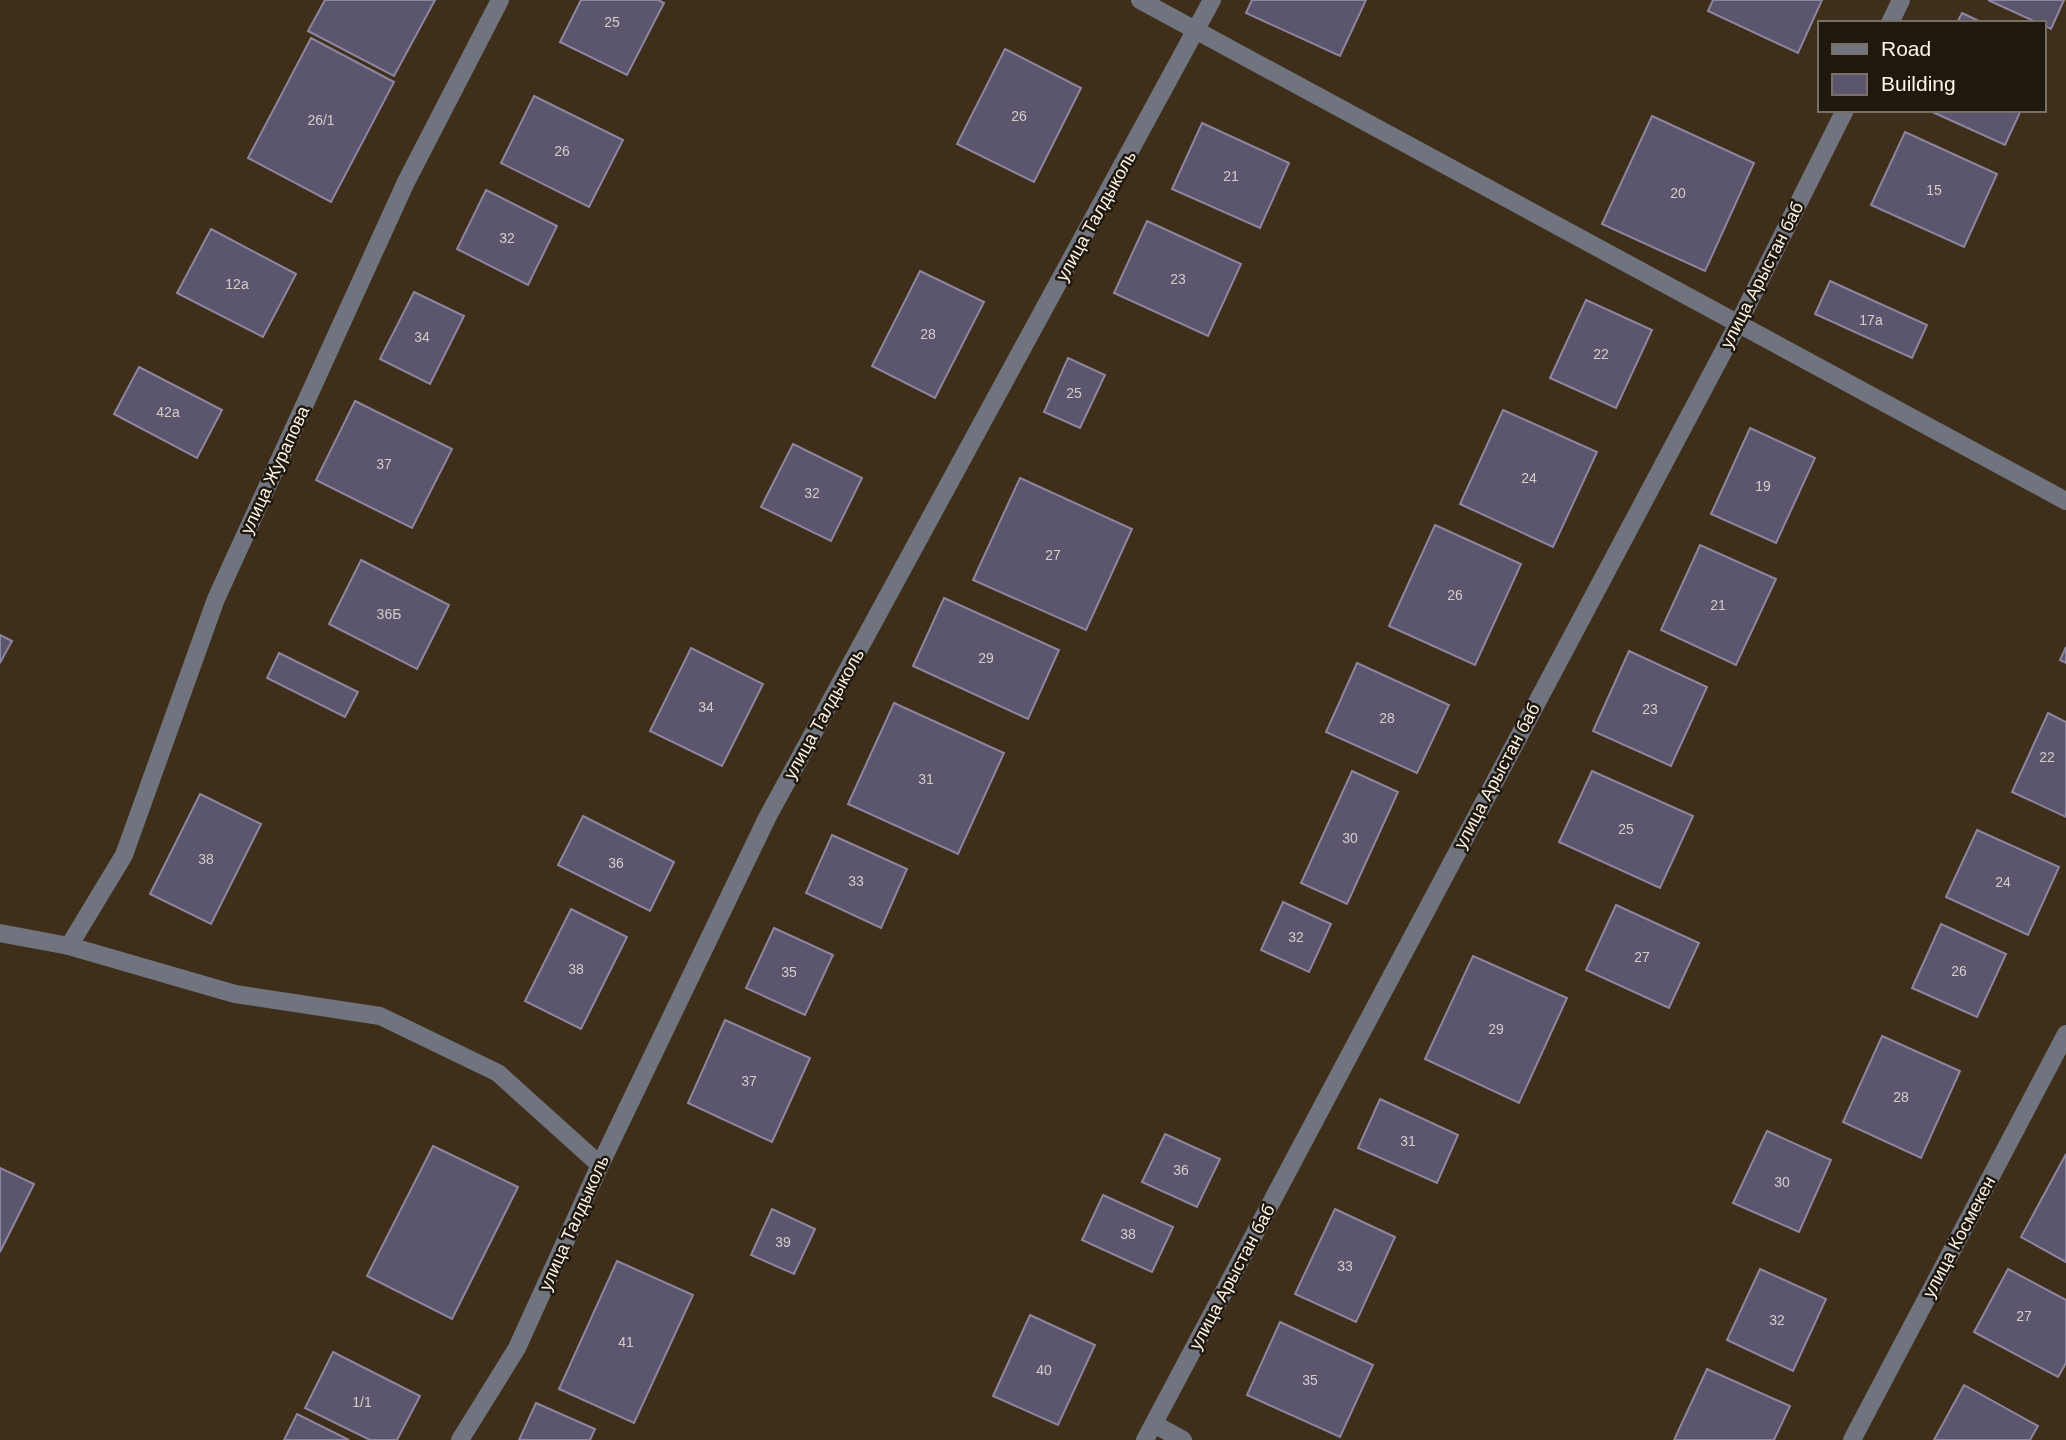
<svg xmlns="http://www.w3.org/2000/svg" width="2066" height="1440" viewBox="0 0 2066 1440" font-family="Arial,sans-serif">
	<rect width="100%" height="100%" fill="#3e2e1a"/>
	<!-- building -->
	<g fill="#5c556e" stroke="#8d86a0" stroke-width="2">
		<path d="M325,0H435L394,76L308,31Z"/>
		<path d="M581,0H658L664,3L627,75L560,42Z"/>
		<path d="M1252,0H1366L1340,56L1246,13Z"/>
		<path d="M1713,0H1822L1798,53L1708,11Z"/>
		<path d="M1988,0H2064L2051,29L2043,25V23H2038Z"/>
		<path d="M1962,13L1983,23H1957Z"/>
		<path d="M311,38L394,82L331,202L248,158Z"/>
		<path d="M1005,49L1081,88L1034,182L957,144Z"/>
		<path d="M534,96L623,140L589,207L501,163Z"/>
		<path d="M1928,110H2021L2005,145Z"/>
		<path d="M1652,116L1754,163L1705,271L1602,224Z"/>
		<path d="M1202,123L1289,163L1260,228L1172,189Z"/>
		<path d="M1905,132L1997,174L1964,247L1871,205Z"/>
		<path d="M486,190L557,226L528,285L457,249Z"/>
		<path d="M1147,221L1241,264L1208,336L1114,293Z"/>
		<path d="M211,229L296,274L263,337L177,293Z"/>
		<path d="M920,271L984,302L935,398L872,366Z"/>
		<path d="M1830,281L1927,325L1912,358L1815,314Z"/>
		<path d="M414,292L464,316L430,384L380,359Z"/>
		<path d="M1586,300L1652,330L1616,408L1550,378Z"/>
		<path d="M1068,358L1105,375L1080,428L1044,412Z"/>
		<path d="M139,367L222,410L197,458L114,414Z"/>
		<path d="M355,401L452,449L412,528L316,480Z"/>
		<path d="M1503,410L1597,452L1553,547L1460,504Z"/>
		<path d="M1750,428L1815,458L1776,543L1711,514Z"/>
		<path d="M793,444L862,478L831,541L761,507Z"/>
		<path d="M1020,478L1132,529L1086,630L973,580Z"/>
		<path d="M1435,525L1521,564L1475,665L1389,626Z"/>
		<path d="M1700,545L1776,579L1736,665L1661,630Z"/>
		<path d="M361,560L449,605L417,669L329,624Z"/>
		<path d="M944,598L1059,650L1028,719L913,666Z"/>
		<path d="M0,635L12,641L0,663Z"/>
		<path d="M2066,647V663L2060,660Z"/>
		<path d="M691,648L763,684L722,766L650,731Z"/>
		<path d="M1629,651L1707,687L1671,766L1593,731Z"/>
		<path d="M279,653L358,692L345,717L267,678Z"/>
		<path d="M1357,663L1449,705L1417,773L1326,732Z"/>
		<path d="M894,703L1004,753L958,854L848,804Z"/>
		<path d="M2048,713L2066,722V817L2012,792Z"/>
		<path d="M1352,771L1398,792L1347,904L1301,883Z"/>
		<path d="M1592,771L1693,816L1660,888L1559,842Z"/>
		<path d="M200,794L261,824L211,924L150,894Z"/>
		<path d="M583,816L674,862L650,911L558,865Z"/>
		<path d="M1977,830L2059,867L2028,935L1946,897Z"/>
		<path d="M832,835L907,869L881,928L806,893Z"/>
		<path d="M1283,902L1331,924L1309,972L1261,950Z"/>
		<path d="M1616,905L1699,943L1669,1008L1586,970Z"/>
		<path d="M571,909L627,937L581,1029L525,1001Z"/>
		<path d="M1941,924L2006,954L1977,1017L1912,988Z"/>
		<path d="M774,928L833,955L805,1015L746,988Z"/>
		<path d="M1473,956L1567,998L1519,1103L1425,1059Z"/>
		<path d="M725,1020L810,1058L772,1142L688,1103Z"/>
		<path d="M1882,1036L1960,1071L1921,1158L1843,1122Z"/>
		<path d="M1380,1099L1458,1135L1437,1183L1358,1148Z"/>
		<path d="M1767,1131L1831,1160L1799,1232L1733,1203Z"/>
		<path d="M1165,1134L1220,1159L1197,1207L1142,1182Z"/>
		<path d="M433,1146L518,1187L452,1319L367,1276Z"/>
		<path d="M2066,1154V1262L2021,1237Z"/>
		<path d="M0,1168L34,1184L0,1252Z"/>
		<path d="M1103,1195L1173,1227L1152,1272L1082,1240Z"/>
		<path d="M772,1209L815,1229L794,1274L751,1255Z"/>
		<path d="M1335,1209L1395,1237L1356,1322L1295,1294Z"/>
		<path d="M617,1261L693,1295L634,1423L559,1389Z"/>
		<path d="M1760,1269L1826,1299L1793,1371L1727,1340Z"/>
		<path d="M2008,1269L2066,1300V1363L2058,1377L1974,1332Z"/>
		<path d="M1030,1315L1095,1345L1058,1425L993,1396Z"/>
		<path d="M1280,1322L1373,1365L1340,1437L1247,1395Z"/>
		<path d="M333,1352L420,1396L397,1440H370L305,1408Z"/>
		<path d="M1707,1369L1790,1406L1774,1440H1674Z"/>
		<path d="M1964,1385L2038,1426L2030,1440H1934Z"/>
		<path d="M536,1403L595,1429L590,1440H519Z"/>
		<path d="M297,1414L349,1440H284Z"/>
	</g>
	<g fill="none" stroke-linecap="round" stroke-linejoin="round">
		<!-- street -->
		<g stroke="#6f747f" stroke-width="18">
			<path d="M1140,0L2066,501"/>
			<path d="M1890,23L1901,0"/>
			<path d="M0,933L69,946L235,994L380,1016L498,1073L600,1165"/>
			<path d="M69,946L124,855L216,599L406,182L500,0"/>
			<path d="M1154,1424L1183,1440"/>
			<path d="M460,1440L517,1348L600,1165L767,818L1212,0"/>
			<path d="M1145,1440L1738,324L1845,110"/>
			<path d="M1852,1440L2066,1034"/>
		</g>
	</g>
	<g text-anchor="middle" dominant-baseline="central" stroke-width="5" stroke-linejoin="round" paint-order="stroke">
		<!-- number labels -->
		<g font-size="14" fill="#d5ccc8">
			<text x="612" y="22">25</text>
			<text x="1019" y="116">26</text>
			<text x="321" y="120">26/1</text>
			<text x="562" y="151">26</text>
			<text x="1231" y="176">21</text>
			<text x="1934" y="190">15</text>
			<text x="1678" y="193">20</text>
			<text x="507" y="238">32</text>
			<text x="1178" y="279">23</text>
			<text x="237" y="284">12а</text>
			<text x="1871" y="320">17а</text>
			<text x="928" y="334">28</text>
			<text x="422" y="337">34</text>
			<text x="1601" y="354">22</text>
			<text x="1074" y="393">25</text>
			<text x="168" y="412">42а</text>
			<text x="384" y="464">37</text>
			<text x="1529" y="478">24</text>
			<text x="1763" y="486">19</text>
			<text x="812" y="493">32</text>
			<text x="1053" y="555">27</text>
			<text x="1455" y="595">26</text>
			<text x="1718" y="605">21</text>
			<text x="389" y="614">36Б</text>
			<text x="986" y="658">29</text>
			<text x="706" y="707">34</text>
			<text x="1650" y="709">23</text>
			<text x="1387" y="718">28</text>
			<text x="2047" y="757">22</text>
			<text x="926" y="779">31</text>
			<text x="1626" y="829">25</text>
			<text x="1350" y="838">30</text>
			<text x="206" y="859">38</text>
			<text x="616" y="863">36</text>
			<text x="856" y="881">33</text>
			<text x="2003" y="882">24</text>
			<text x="1296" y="937">32</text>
			<text x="1642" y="957">27</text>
			<text x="576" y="969">38</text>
			<text x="1959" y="971">26</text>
			<text x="789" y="972">35</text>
			<text x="1496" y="1029">29</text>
			<text x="749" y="1081">37</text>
			<text x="1901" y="1097">28</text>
			<text x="1408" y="1141">31</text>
			<text x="1181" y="1170">36</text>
			<text x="1782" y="1182">30</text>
			<text x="1128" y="1234">38</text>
			<text x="783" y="1242">39</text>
			<text x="1345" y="1266">33</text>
			<text x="2024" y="1316">27</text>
			<text x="1777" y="1320">32</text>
			<text x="626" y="1342">41</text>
			<text x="1044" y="1370">40</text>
			<text x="1310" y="1380">35</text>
			<text x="362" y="1402">1/1</text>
		</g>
		<!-- street labels -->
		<g font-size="18" fill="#fdf3e6" stroke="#1f180f">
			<text transform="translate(1096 216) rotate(-61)">улица Талдыколь</text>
			<text transform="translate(1762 275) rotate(-63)">улица Арыстан баб</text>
			<text transform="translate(275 470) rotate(-65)">улица Журапова</text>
			<text transform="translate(824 714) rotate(-61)">улица Талдыколь</text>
			<text transform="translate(1497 776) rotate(-62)">улица Арыстан баб</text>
			<text transform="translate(574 1223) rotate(-66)">улица Талдыколь</text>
			<text transform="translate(1959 1237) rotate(-62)">улица Космекен</text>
			<text transform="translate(1232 1277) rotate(-62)">улица Арыстан баб</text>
		</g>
	</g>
	<!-- legend -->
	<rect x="1818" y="21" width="228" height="91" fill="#1f180f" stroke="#787065" stroke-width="2"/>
	<rect x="1832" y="44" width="35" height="10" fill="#6f747f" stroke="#787065" stroke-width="2"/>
	<text x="1881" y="56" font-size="21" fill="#fdf3e6">Road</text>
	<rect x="1832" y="74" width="35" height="21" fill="#5c556e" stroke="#787065" stroke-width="2"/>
	<text x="1881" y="91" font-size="21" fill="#fdf3e6">Building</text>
</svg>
